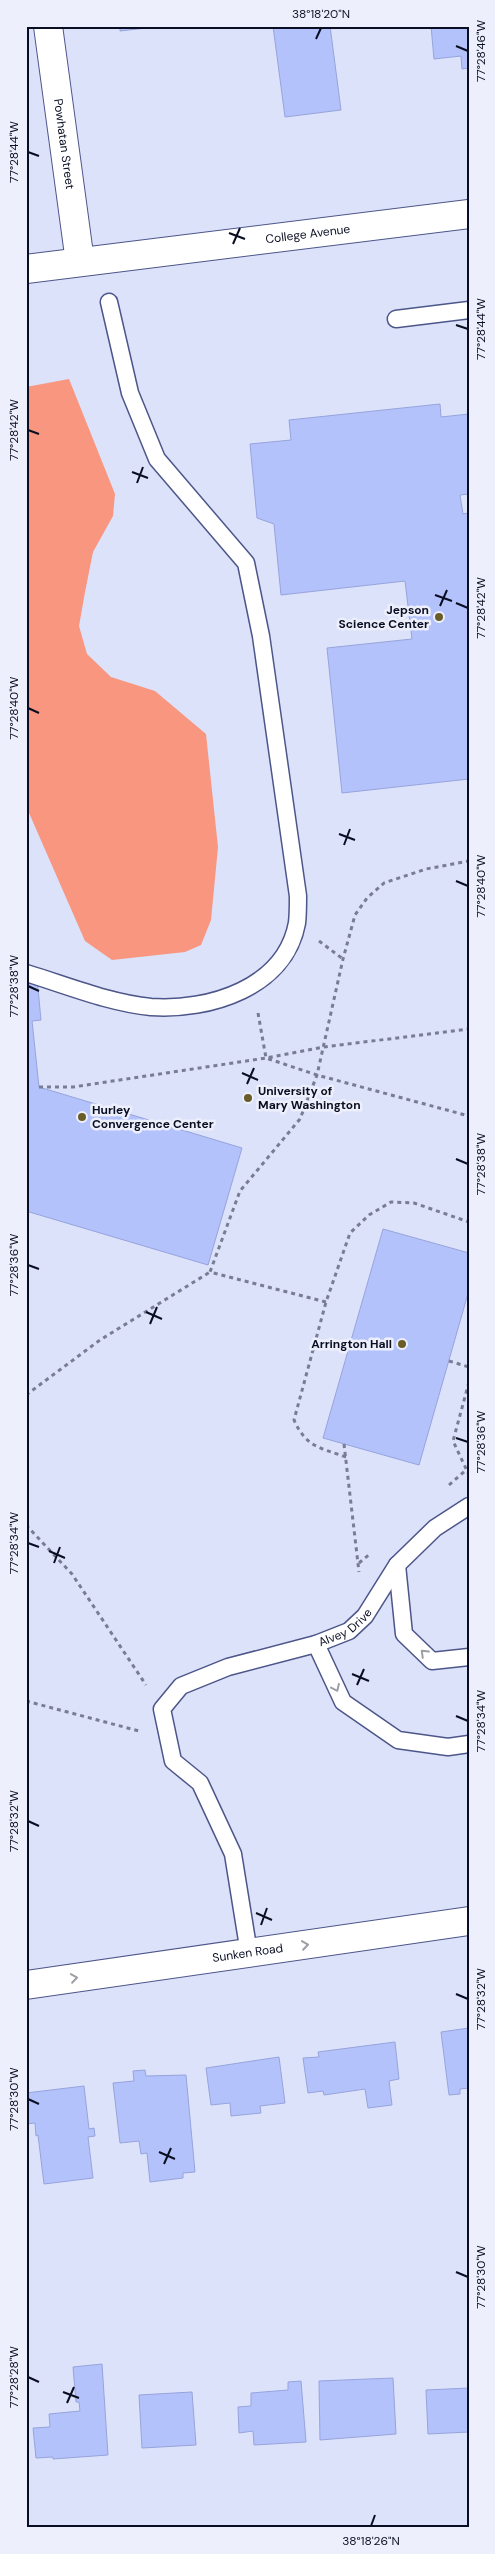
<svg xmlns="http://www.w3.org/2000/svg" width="495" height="2554" viewBox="0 0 495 2554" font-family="'DM Sans',sans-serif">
	<rect width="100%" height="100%" fill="#dce2fa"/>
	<!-- forest -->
	<path fill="#f8967f" d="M69,379L115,494L113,516L93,552L85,592L79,626L87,654L111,677L155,691L206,734L218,847L211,920L201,945L185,952L112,960L85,941L26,806V387Z"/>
	<!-- building -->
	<g fill="#b4c2fc" stroke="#97a4dc">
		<path d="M120,26H164L120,31Z"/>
		<path d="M273,26H330L341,110L285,117Z"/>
		<path d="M431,26H469V68L462,69L461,56L434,59Z"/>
		<path d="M440,404L441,417L469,414V494L460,495L463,514L469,513V779L342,793L327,648L412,639L405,581L281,595L274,524L257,518L250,444L291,440L289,420Z"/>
		<path d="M37,978L41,1020L32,1021L39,1087L242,1148L208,1265L26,1211V979Z"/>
		<path d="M383,1229L469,1253V1290L419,1465L323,1438Z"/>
		<path d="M469,2028V2088L460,2089V2094L449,2095L441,2032Z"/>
		<path d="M395,2042L399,2079L389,2081L392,2105L368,2108L365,2089L324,2095L323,2091L308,2093L303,2058L319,2057L318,2052Z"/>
		<path d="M279,2057L285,2103L260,2106L261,2113L231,2116L230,2103L211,2105L206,2068Z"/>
		<path d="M145,2070L146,2076L186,2075L195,2172L183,2173V2178L150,2182L147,2153L141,2154L139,2141L120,2143L113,2083L134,2081L133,2071Z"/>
		<path d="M84,2086L89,2129L94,2128L95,2136L88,2137L93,2178L44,2184L38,2135L36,2136L35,2123L26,2124V2093Z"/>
		<path d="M102,2364L108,2455L53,2459V2457L36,2458L33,2428L50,2427L49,2414L80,2411L79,2402H76L73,2367Z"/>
		<path d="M393,2378L396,2434L320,2440L319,2381Z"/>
		<path d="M301,2381L306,2442L254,2445L253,2431L239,2433L238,2407L251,2406V2393L288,2390V2382Z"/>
		<path d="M469,2388V2432L428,2434L426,2390Z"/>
		<path d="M192,2392L196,2445L142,2448L139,2395Z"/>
	</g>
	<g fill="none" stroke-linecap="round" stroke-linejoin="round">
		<!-- service casing -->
		<g stroke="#4c5689" stroke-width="19">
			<g id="service">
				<path d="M396,319L469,310"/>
				<path d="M26,973C66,985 109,1003 151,1007C209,1011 285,988 297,923C298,915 298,905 298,896L261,636L246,563L157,459L130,393L109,302"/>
				<path d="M397,1565L404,1634L432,1661L469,1657"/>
				<path d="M316,1644L343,1702L398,1740L448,1747L469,1744"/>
				<path id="s1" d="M249,1953L233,1854L200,1783L173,1761L162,1709L181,1686L228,1667L316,1644L349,1631L365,1616L397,1565L435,1528L469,1506"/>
			</g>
		</g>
		<!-- minor casing -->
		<g stroke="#4c5689" stroke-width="30">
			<g id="minor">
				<path id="s2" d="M48,26L80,262"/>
				<path id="s3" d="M26,1985L469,1921"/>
			</g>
		</g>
		<!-- tertiary casing -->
		<g stroke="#4c5689" stroke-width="30">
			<g id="tertiary">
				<path id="s4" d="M26,269L469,214"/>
			</g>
		</g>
		<!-- path -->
		<g stroke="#787d93" stroke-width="3" stroke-dasharray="4 4" stroke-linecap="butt">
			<path d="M319,941L343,959"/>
			<path d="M258,1013L266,1058L317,1075L469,1116"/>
			<path d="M39,1087H73L266,1058L324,1047L469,1029"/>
			<path d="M326,1302L210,1272L240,1191L300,1119L317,1075L343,959L355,915L367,898L384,883L426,869L469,861"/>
			<path d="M449,1361L469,1367"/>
			<path d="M469,1382L453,1441L469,1475"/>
			<path d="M26,1395L100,1340L210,1272"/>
			<path d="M344,1444L359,1572"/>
			<path d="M346,1457C320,1448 306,1447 294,1420L326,1302L350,1233L369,1215L391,1202L414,1203L469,1222"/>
			<path d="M449,1485L466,1470"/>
			<path d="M26,1525L72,1574L146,1685"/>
			<path d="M359,1563L371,1553"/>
			<path d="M26,1701L139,1731"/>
		</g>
		<!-- service -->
		<use href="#service" stroke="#fff" stroke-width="16"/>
		<!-- minor -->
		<use href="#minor" stroke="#fff" stroke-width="28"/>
		<!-- tertiary -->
		<use href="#tertiary" stroke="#fff" stroke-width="28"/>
	</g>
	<!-- one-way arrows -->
	<defs><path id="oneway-chevron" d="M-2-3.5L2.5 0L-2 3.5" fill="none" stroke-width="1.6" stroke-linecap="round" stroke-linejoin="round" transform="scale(1.25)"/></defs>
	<g stroke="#9d9fa7">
		<use href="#oneway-chevron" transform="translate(424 1653) rotate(-136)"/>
		<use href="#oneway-chevron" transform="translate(336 1688) rotate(65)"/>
		<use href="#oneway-chevron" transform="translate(305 1945) rotate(-8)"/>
		<use href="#oneway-chevron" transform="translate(74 1978) rotate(-8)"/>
	</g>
	<!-- ticks -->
	<path fill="none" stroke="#0a0e22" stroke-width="2" d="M316,39L321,28M456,46L468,51M28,152L39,156M229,233L245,239M233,244L240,228M456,325L468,329M28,430L39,434M132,472L148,478M137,483L143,467M435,595L452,601M456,603L468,608M440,606L447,590M28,708L39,713M339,834L355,840M344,845L350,829M456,881L468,886M28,986L39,991M242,1073L258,1080M247,1084L254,1068M456,1159L468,1164M28,1265L39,1269M146,1312L162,1319M150,1324L157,1307M456,1438L468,1442M28,1543L39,1547M49,1551L65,1558M54,1563L60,1547M352,1674L369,1681M357,1685L364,1669M456,1716L468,1721M28,1821L39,1826M256,1913L272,1920M261,1925L267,1908M456,1994L468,1999M28,2099L39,2104M159,2152L175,2159M164,2164L171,2148M456,2272L468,2277M28,2377L39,2382M63,2392L79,2398M67,2403L74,2387M371,2526L375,2515"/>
	<!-- markers -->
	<g fill="#6a5c29" stroke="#edf0fc" stroke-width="2">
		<circle cx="439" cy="617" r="5"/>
		<circle cx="248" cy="1098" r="5"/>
		<circle cx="82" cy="1117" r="5"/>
		<circle cx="402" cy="1344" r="5"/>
	</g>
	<g text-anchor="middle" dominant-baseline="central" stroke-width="5" stroke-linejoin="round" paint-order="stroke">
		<!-- street labels -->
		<g font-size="12" fill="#0a0e22" stroke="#edf0fc">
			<text stroke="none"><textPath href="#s2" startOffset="119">Powhatan Street</textPath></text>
			<text stroke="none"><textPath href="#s4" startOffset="284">College Avenue</textPath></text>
			<text stroke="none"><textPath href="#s1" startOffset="472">Alvey Drive</textPath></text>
			<text stroke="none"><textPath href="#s3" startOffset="224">Sunken Road</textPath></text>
		</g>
		<!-- poi labels -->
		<g font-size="12" font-weight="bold" fill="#0a0e22" stroke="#edf0fc" text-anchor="end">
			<text x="429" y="610">Jepson<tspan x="429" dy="14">Science Center</tspan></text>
			<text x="258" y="1091" text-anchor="start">University of<tspan x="258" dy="14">Mary Washington</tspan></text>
			<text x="92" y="1110" text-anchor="start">Hurley<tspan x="92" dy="14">Convergence Center</tspan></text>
			<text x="392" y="1344">Arrington Hall</text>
		</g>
	</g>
	<!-- border -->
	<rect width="495" height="2554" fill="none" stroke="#edf0fc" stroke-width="55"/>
	<rect x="28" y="28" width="440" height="2498" fill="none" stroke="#0a0e22" stroke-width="2"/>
	<g font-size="12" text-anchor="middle" fill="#0a0e22">
		<text x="321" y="18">38°18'20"N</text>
		<text transform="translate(481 51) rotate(-90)" y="4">77°28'46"W</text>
		<text transform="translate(14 152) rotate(-90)" y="4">77°28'44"W</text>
		<text transform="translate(481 329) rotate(-90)" y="4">77°28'44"W</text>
		<text transform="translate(14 430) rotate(-90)" y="4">77°28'42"W</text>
		<text transform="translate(481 608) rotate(-90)" y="4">77°28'42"W</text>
		<text transform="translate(14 708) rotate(-90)" y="4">77°28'40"W</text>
		<text transform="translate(481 886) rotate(-90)" y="4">77°28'40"W</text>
		<text transform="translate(14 986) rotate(-90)" y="4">77°28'38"W</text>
		<text transform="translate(481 1164) rotate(-90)" y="4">77°28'38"W</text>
		<text transform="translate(14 1265) rotate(-90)" y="4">77°28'36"W</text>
		<text transform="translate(481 1442) rotate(-90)" y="4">77°28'36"W</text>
		<text transform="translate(14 1543) rotate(-90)" y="4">77°28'34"W</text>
		<text transform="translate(481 1721) rotate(-90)" y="4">77°28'34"W</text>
		<text transform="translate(14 1821) rotate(-90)" y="4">77°28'32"W</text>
		<text transform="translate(481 1999) rotate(-90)" y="4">77°28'32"W</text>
		<text transform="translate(14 2099) rotate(-90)" y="4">77°28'30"W</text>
		<text transform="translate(481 2277) rotate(-90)" y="4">77°28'30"W</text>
		<text transform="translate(14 2377) rotate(-90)" y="4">77°28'28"W</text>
		<text x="371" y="2545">38°18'26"N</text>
	</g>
</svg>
